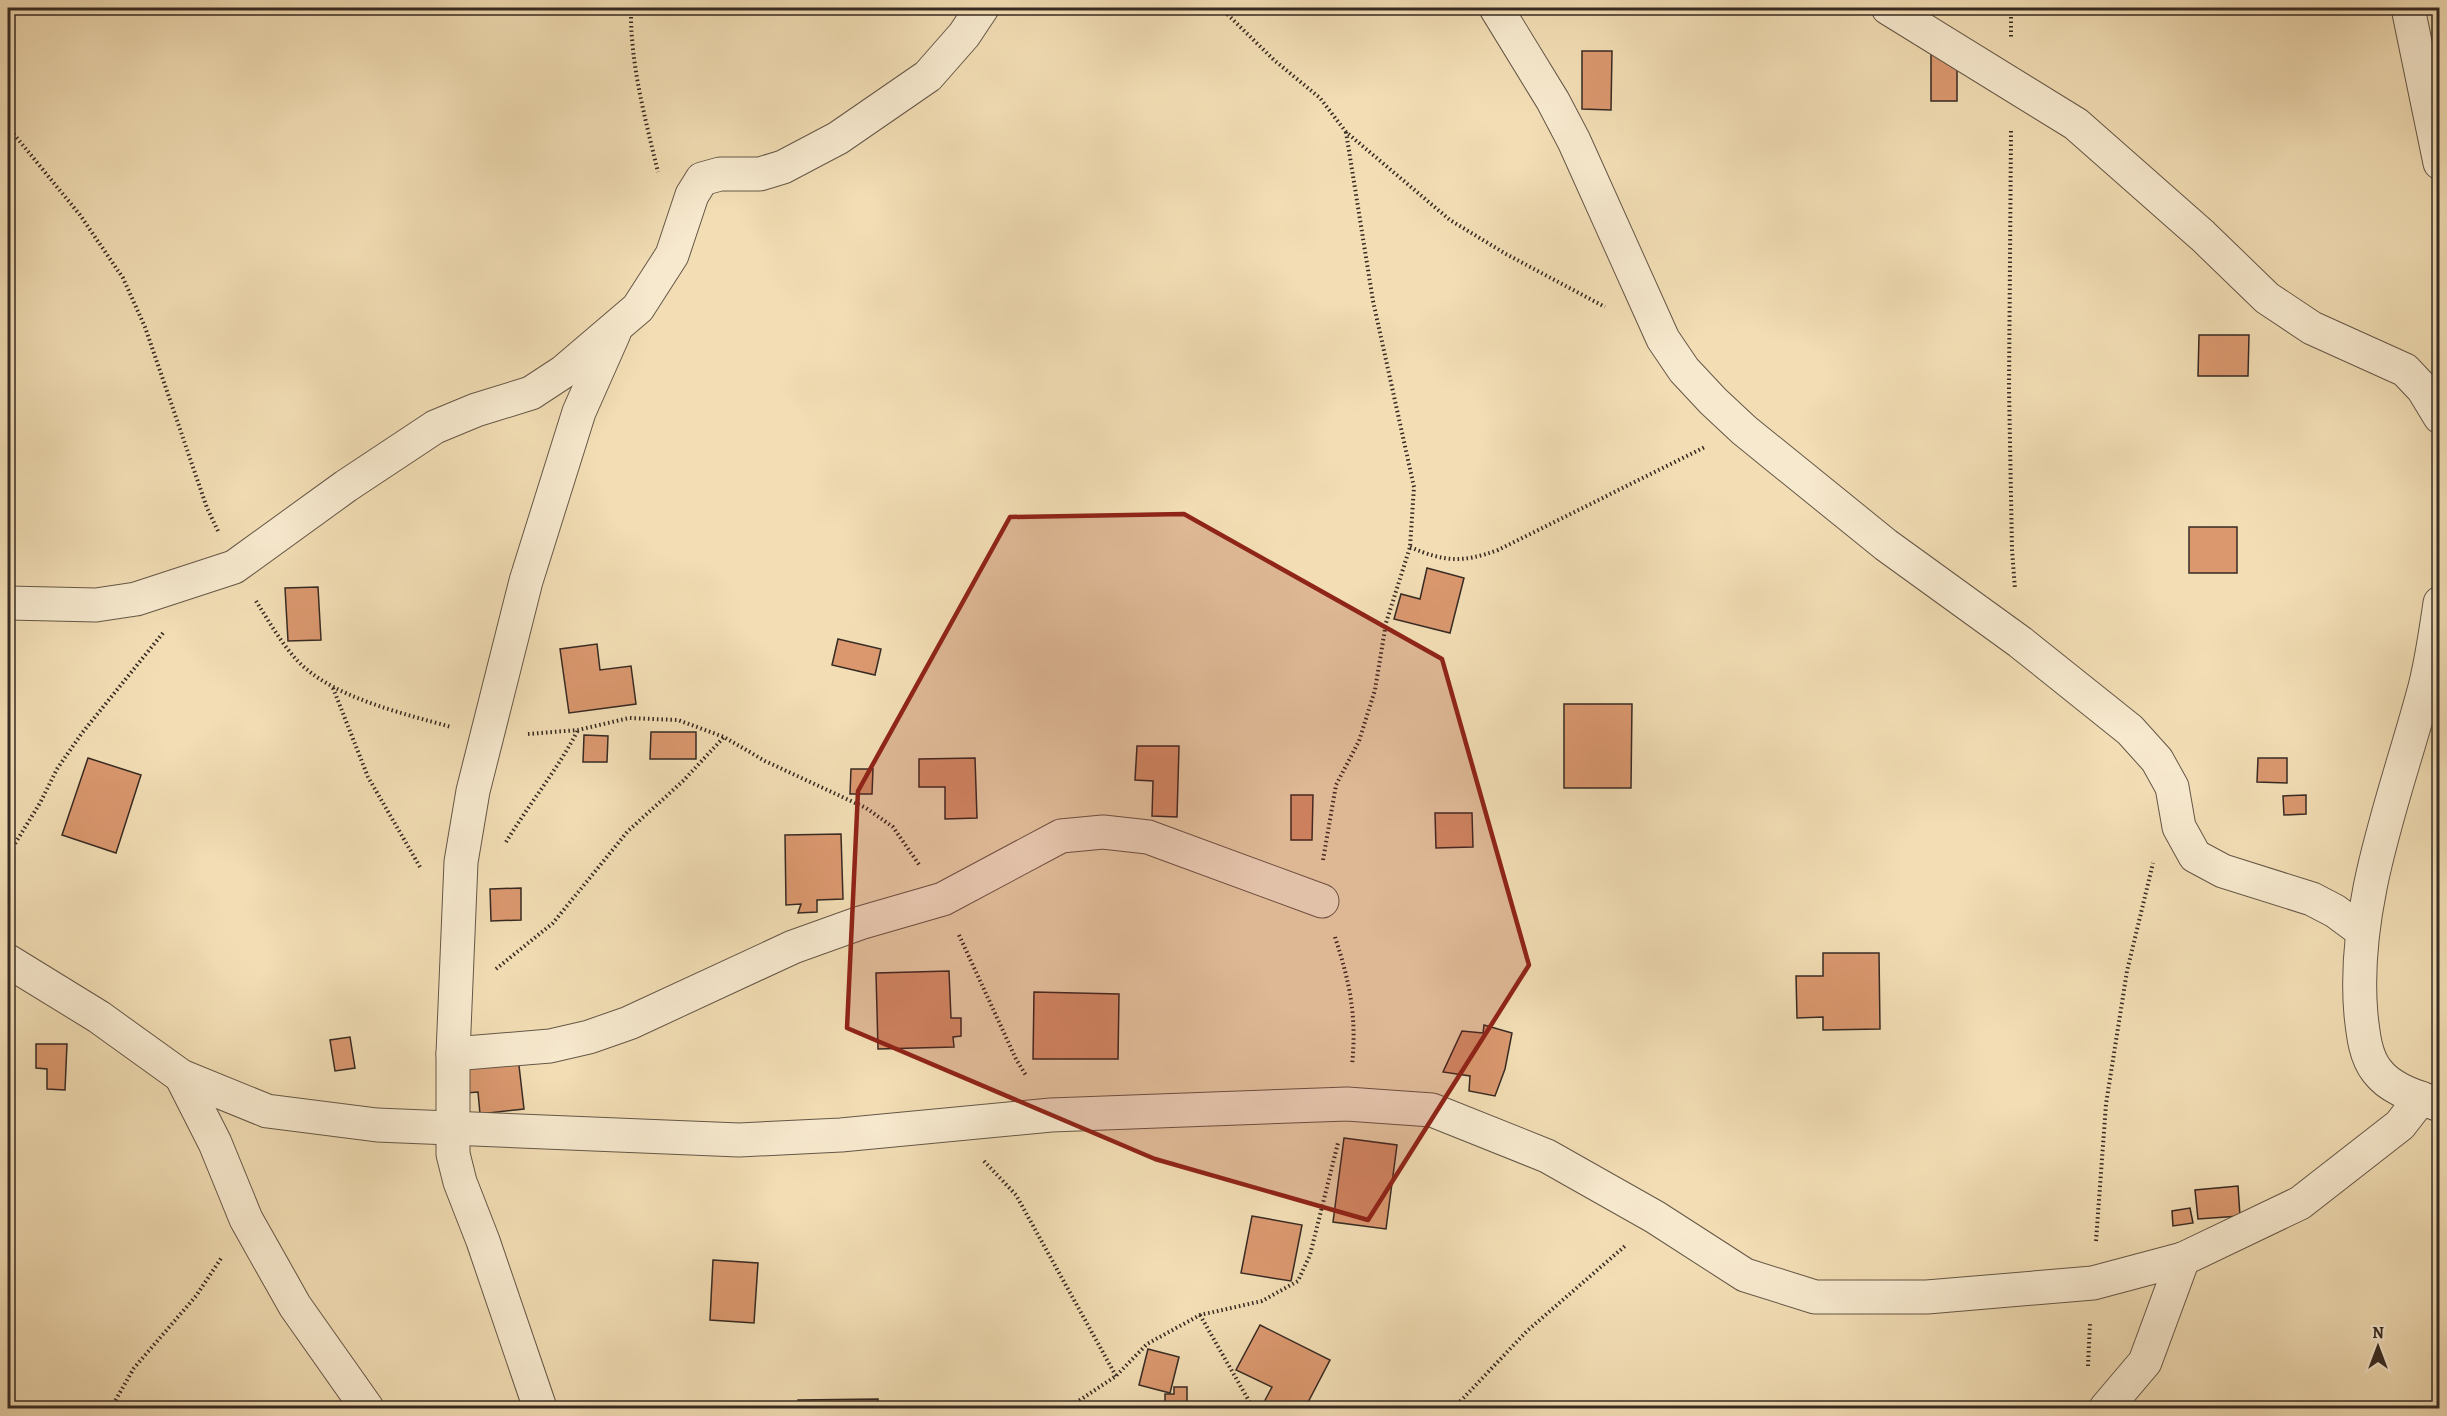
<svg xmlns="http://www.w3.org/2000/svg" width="2447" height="1416" viewBox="0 0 2447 1416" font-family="Alegreya,serif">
	<rect width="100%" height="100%" fill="#f2ddb4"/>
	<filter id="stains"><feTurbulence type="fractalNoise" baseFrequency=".00333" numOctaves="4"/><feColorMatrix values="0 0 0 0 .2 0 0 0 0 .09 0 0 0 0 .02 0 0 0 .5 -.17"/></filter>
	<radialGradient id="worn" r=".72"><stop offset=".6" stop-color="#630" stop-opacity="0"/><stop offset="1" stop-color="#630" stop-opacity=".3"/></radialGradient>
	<!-- building -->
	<g fill="#db986f" stroke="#362a23" stroke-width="1.5">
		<path d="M1582,51H1612L1611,110L1582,109Z"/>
		<rect x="1931" y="51" width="26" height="50"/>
		<path d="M2199,335H2249L2248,376H2198Z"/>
		<rect x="2189" y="527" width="48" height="46"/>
		<path d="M1427,568L1464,578L1450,633L1394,619L1401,594L1420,599Z"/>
		<path d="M318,587L321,640L288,641L285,588Z"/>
		<path d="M838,639L881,649L875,675L832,665Z"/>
		<path d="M597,644L600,670L631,666L636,704L569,713L560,649Z"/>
		<path d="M1564,704H1632L1631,788H1564Z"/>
		<path d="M651,732H696V759H650Z"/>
		<path d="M584,735L608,736L607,762H583Z"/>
		<path d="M1137,746H1179L1177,817L1152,816L1153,781L1135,780Z"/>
		<path d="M88,758L141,775L116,853L62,835Z"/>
		<path d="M975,758L977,818L945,819V787H919V759Z"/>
		<path d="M2258,758H2287V783L2257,782Z"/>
		<path d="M851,769H873L872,794H850Z"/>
		<path d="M1291,795H1313L1312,840H1291Z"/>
		<path d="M2306,795V814L2284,815L2283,796Z"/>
		<path d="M1435,813H1472L1473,847L1436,848Z"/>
		<path d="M841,834L843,899L817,900V912L798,913L801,904L786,905L785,835Z"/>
		<path d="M521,888V920L491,921L490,889Z"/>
		<path d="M1823,953H1879L1880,1029L1823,1030V1017L1797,1018L1796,976H1823Z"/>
		<path d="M949,971L951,1018H961V1036L953,1037L954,1047L878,1049L876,973Z"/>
		<path d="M1034,992L1119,994L1118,1059H1033Z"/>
		<path d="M1484,1025L1512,1033L1505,1069L1495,1096L1469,1091L1470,1076L1443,1072L1462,1031L1483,1033Z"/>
		<path d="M350,1037L355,1068L335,1071L330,1040Z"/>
		<path d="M36,1044H67L65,1090L47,1089V1069L36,1068Z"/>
		<path d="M518,1057L524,1109L480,1114L478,1092L466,1093L462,1063Z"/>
		<path d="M1344,1138L1397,1145L1386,1229L1333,1222Z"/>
		<path d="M2238,1186L2240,1216L2198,1219L2195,1190Z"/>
		<path d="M2190,1208L2193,1223L2173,1226L2172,1211Z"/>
		<path d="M1252,1216L1302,1225L1291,1281L1241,1273Z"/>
		<path d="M713,1260L758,1263L754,1323L710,1320Z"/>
		<path d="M1260,1325L1330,1360L1305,1408H1273L1263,1404L1272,1387L1236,1370Z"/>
		<path d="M1148,1349L1179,1357L1170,1393L1139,1385Z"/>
		<path d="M1174,1387H1187V1408H1165V1394H1174Z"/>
		<path d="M878,1399V1408H798V1400Z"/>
	</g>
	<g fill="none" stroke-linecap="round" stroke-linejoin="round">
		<!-- minor casing -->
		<g stroke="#655747" stroke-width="35">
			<g id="minor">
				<path d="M1496,8L1553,101L1574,141L1663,339L1684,370L1713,401L1744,430L1886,545L2020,642L2130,730L2157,760L2172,787L2179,827L2195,856L2223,871L2312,899L2335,911L2362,931"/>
				<path d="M1888,8L2076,124L2203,236L2267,298L2312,328L2405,370L2423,389L2440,417"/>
				<path d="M2408,8L2440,163"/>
				<path d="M8,603L96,605L136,599L234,567L346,486L435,427L476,410L531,393L563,372L638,308L672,255L692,195L702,179L720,174H760L783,167L838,138L928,76L964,35L982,8"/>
				<path d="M2440,603C2436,631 2432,659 2425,687C2397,793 2351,904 2361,1015C2363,1033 2365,1056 2377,1071C2391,1090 2418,1097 2440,1105"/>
				<path d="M8,961L99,1017L181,1076L267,1111L377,1125L739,1140L841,1135L1051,1115L1347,1104L1432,1110L1547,1156L1655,1217L1745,1275L1815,1297H1927L2093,1283L2183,1259"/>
				<path d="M453,1054L550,1046L589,1037L629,1023L793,947L860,923L943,899L1061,836L1103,832L1148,837L1322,901"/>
				<path d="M181,1076L215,1143L246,1219L295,1306L367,1408"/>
				<path d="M540,1408L483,1241L460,1182L453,1154V1054L461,862L473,791L526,581L579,412L614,333"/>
				<path d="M2106,1408L2145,1362L2183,1259L2300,1203L2400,1125L2421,1098"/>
			</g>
		</g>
		<!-- path -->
		<g stroke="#362a23" stroke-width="4" stroke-dasharray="1.5 3" stroke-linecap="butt">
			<path d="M631,8C630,63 645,118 658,172"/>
			<path d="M1221,8L1274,60L1320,98L1346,132L1450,220L1506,254L1605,307"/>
			<path d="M2011,8V37"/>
			<path d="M8,127L80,215L123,278L145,327L207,508L218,531"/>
			<path d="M2011,131L2009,388L2012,550L2015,589"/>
			<path d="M1410,547C1445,562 1462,563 1498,550L1705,447"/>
			<path d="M256,601C268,620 280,641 295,658C329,697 402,713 451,727"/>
			<path d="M333,688L368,777L420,867"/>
			<path d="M528,734L578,730L629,718L678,720L724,737L765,761L866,808L893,827L920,866"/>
			<path d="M506,842C529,804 558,769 578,730"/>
			<path d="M8,855L40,803L57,769L82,733L163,633"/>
			<path d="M1323,860L1336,785L1359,741L1375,690L1386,623L1410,547L1414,487L1373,301L1346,132"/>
			<path d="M959,935L1016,1059L1027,1077"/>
			<path d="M1335,937C1350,983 1357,1017 1352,1065"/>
			<path d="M496,969L553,923L628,831L683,781L724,737"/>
			<path d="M984,1161L1016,1195L1116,1376"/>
			<path d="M2096,1241L2106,1104L2127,971L2153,863"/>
			<path d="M1200,1315L1253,1408"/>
			<path d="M2088,1366L2090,1323"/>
			<path d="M111,1408L134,1368L196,1296L222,1257"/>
			<path d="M1068,1408L1116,1376L1147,1344L1200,1315L1262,1301L1298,1281L1310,1255L1338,1143"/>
			<path d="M1454,1408L1527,1331L1625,1246"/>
		</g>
		<!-- minor -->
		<use href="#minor" stroke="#f7e9ce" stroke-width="33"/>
	</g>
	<!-- marked area -->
	<path fill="#8f2418" fill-opacity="0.2" stroke="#8f2418" stroke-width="4.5" stroke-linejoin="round" d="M1184,514L1442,659L1529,965L1368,1220L1155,1159L847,1028L858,791L1010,517Z"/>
	<!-- margin -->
	<rect width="2447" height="1416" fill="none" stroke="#f2ddb4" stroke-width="30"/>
	<rect x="9" y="9" width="2429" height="1398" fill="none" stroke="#362a23" stroke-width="3"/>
	<rect x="15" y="15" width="2417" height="1386" fill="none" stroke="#362a23" stroke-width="1.5"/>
	<!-- north arrow -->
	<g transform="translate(2378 1347)" stroke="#f7e9ce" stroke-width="4.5" paint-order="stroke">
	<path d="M0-4.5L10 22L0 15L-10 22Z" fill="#362a23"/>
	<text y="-9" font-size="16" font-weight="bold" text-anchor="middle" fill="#362a23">N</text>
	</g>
	<rect width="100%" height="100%" filter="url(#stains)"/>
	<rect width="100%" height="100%" fill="url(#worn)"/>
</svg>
